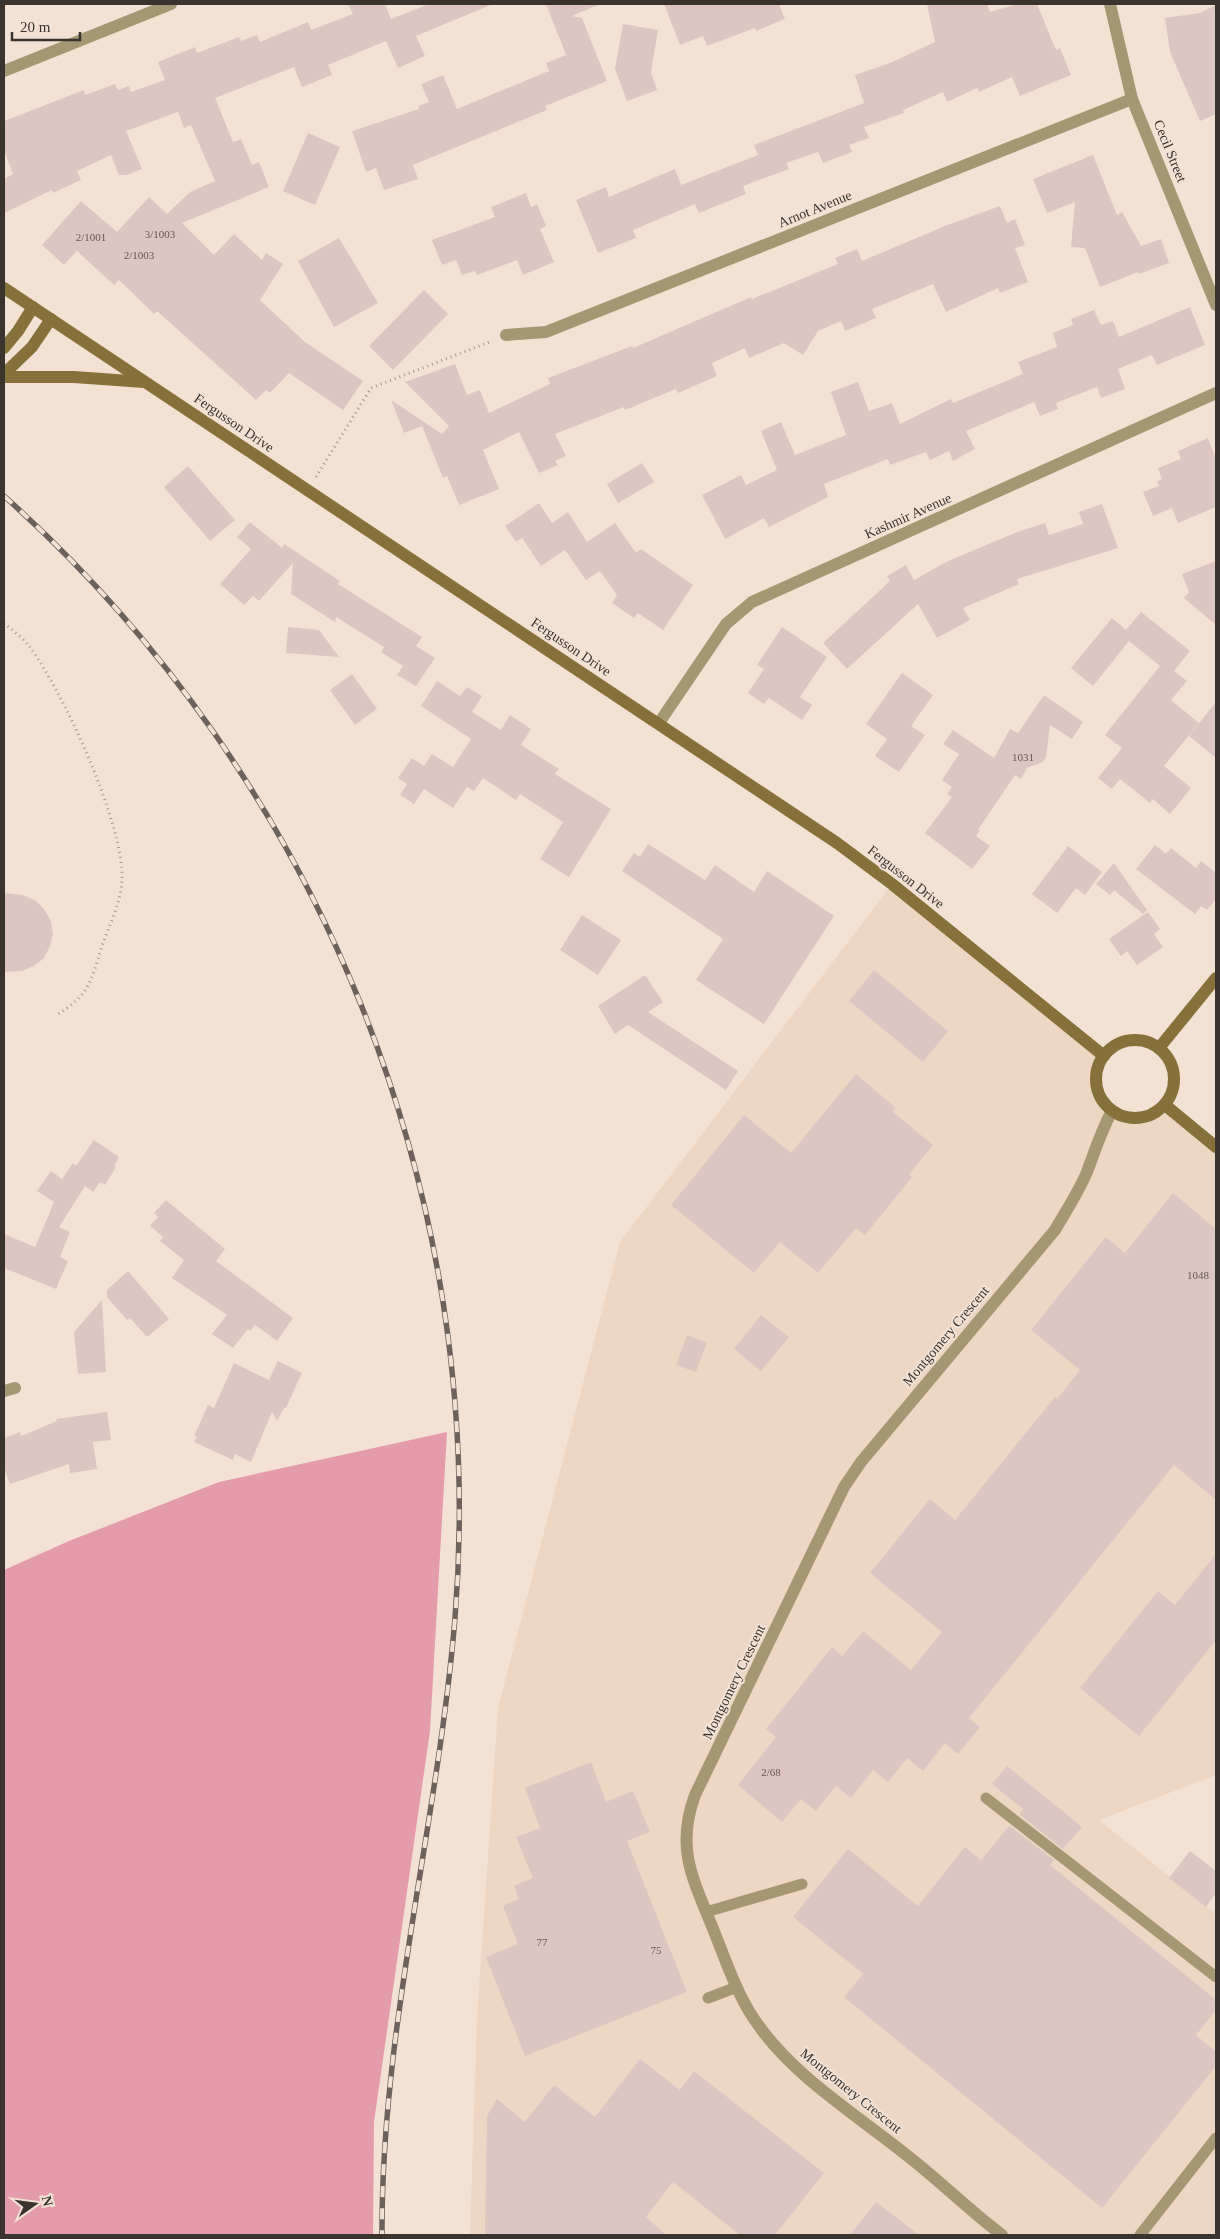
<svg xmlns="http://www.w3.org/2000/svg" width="1220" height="2239" viewBox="0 0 1220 2239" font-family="'Times New Roman',serif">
	<rect width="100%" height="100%" fill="#f3e2d4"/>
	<!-- built -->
	<path fill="#edd6c4" d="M892,884L1104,1056L1098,1066L1096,1080L1098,1094L1104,1103L1112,1111L1124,1117L1141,1118L1153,1115L1165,1105L1216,1147V1775L1099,1820L1216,1914V2235H470L477,2018L498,1708L620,1242Z"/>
	<!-- green -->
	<path fill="#e49baa" d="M447,1432L430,1731L374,2122L373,2235H4V1570L69,1541L219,1482Z"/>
	<!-- building -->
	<g fill="#ddc6c1">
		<path d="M348,4H385L391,19L429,4H493L416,36L425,56L398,68L386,41L328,65L332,75L302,87L294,67L215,98L233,142L241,139L252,165L259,162L269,187L182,223L214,255L234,234L262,260L266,253L283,264L260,300L305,342L363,381L343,410L289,373L270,393L266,390L256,400L157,311L154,314L119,280L114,285L77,251L64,265L42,245L81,201L117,232L149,197L167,214L190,192L215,181L191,125L184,128L178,112L126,131L142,169L127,175H119L111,155L77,171L81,180L53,193L52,190L4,213V179L13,174L4,150V121L84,90L85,95L115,84L118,90L129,86L131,92L165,80L158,62L195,47L197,53L239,37L241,41L257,35L260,42L308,22L311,30L353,14Z"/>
		<path d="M546,4H600L572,16L582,18L607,81L545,106L547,110L413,165L418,179L384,190L376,168L366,172L352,131L419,109L418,106L429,102L421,84L443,75L457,109L549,71L546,63L566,55Z"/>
		<path d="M664,4H779L785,19L756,31L755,28L707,46L703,36L680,45Z"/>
		<path d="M927,4H987L990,12L1017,4H1037L1056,50L1060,48L1071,75L1020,96L1012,77L979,92L977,88L947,102L943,92L903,110L904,113L864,127L869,138L849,145L852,152L823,163L818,152L786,163L789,169L743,186L746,194L699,213L695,204L633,230L636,238L598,253L576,200L606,187L609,197L675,169L681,185L758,155L754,145L864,103L855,75L890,63L935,42Z"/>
		<path d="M1216,5V114L1200,121L1170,52L1165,18L1200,13Z"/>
		<path d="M623,24L658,30L651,72L657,90L627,101L615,69Z"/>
		<path d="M308,133L340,147L315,205L283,191Z"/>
		<path d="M1093,155L1117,215L1122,212L1141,246L1161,239L1169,263L1139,274L1138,272L1100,287L1085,248L1071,247L1075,202L1047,213L1033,179Z"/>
		<path d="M526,193L531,207L537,204L546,226L540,229L554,262L523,275L517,260L477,275L475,271L462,275L456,260L442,265L432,240L495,217L491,207Z"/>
		<path d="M1000,206L1007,223L1015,219L1025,245L1015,248L1028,282L1000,293L998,288L946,312L933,284L872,309L876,318L845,331L841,321L818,331L803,355L784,343L749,358L745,348L712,363L717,376L678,393L676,389L625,410L624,407L555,434L566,456L555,461L558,465L539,473L519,432L483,450L499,489L459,505L447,476L443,478L422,426L404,433L391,400L442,434L449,426L405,382L455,364L467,395L480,390L489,413L550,384L548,378L632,346L633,348L751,297L752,299L838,264L835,258L857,249L862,261L945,226Z"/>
		<path d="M339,238L378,303L334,327L298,261Z"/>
		<path d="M424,290L448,314L393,370L369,346Z"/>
		<path d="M1190,307L1205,345L1157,365L1152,355L1118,369L1125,389L1101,398L1097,387L1056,403L1058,409L1040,416L1034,402L966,431L975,449L953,461L949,451L930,460L926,452L890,465L888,459L824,484L828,497L769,527L764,518L725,539L702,495L741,475L746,485L777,470L761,431L781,422L795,455L846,435L831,392L858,382L869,411L892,403L900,424L951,399L953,403L1023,374L1018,362L1057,347L1053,333L1073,325L1071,319L1094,310L1101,325L1113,321L1119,337Z"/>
		<path d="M1208,438L1216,459V507L1178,523L1172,508L1153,516L1143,492L1159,486L1157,481L1162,479L1158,468L1181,459L1178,451Z"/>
		<path d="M642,463L654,482L618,503L607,484Z"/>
		<path d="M188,466L235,520L210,541L164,487Z"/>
		<path d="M539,503L552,523L568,512L587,542L615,523L636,553L641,549L693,585L663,630L638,613L634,618L612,603L617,595L600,571L586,580L565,550L541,566L522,538L516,542L505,526Z"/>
		<path d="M1102,504L1118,548L1017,579L1019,584L963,608L970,620L937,638L918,604L847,669L823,643L890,581L887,576L906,565L914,580L948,561L1020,531L1045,523L1049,535L1083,524L1079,512Z"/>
		<path d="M250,522L282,548L284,544L340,581L338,584L422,637L416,646L435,658L416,686L397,675L403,666L381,652L384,647L336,617L335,622L291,594L293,563L259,601L253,596L244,605L220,584L251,549L237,537Z"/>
		<path d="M1216,561V625L1184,598L1189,592L1182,574Z"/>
		<path d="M1141,612L1190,651L1174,671L1187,681L1171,700L1199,723L1164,766L1191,788L1170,814L1153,799L1150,803L1120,779L1112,789L1098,778L1122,748L1105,735L1160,666L1129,641L1093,686L1071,668L1112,618L1126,630Z"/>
		<path d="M288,627L319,630L339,657L286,653Z"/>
		<path d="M782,627L827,657L800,697L812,705L802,720L769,698L764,704L748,693L764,669L757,665Z"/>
		<path d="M902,673L933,695L911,726L925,735L899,772L875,756L887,739L866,724Z"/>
		<path d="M352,674L377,709L355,725L330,690Z"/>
		<path d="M437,681L460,696L467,687L482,696L472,712L501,730L510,715L531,729L521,745L559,769L555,774L611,809L569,877L540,859L563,822L520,794L516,800L483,778L474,791L467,787L453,808L424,789L414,804L400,795L407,784L398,778L412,758L424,766L432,754L453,767L471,739L421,706Z"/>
		<path d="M1044,695L1083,722L1072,739L1050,725L1046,757L1043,762L1027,768L1021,779L1015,775L978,830L980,831L976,836L990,846L972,869L925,833L952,797L947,794L952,787L942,780L959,754L943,744L953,730L994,758L1010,729L1018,733Z"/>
		<path d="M1216,702V758L1189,736Z"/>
		<path d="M648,844L705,880L715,865L754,892L767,871L834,916L764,1024L696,980L723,939L622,871L634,853L640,857Z"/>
		<path d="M1155,845L1166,854L1171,848L1196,868L1201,861L1216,873V899L1207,910L1201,906L1195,914L1136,869Z"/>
		<path d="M1068,846L1102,872L1085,895L1076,888L1057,913L1032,894Z"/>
		<path d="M1114,863L1147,910L1143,914L1114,890L1110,895L1096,884Z"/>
		<path d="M4,893L23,895L35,900L44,909L51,921L53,934L50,946L44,958L34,966L22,971L4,972Z"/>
		<path d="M1148,912L1160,929L1154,934L1163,947L1137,965L1127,951L1121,956L1109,939Z"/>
		<path d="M582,915L621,940L598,975L560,950Z"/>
		<path d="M874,970L948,1031L923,1062L849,1001Z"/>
		<path d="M645,975L663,1002L648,1012L738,1071L726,1090L628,1025L615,1034L598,1006Z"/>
		<path d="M856,1074L896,1108L893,1112L933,1145L909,1174L912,1177L865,1235L856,1228L818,1273L780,1242L754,1273L671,1205L744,1115L791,1153Z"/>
		<path d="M94,1140L119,1157L114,1166L116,1167L105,1185L100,1182L93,1192L85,1186L59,1227L70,1232L60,1257L68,1261L56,1289L4,1268V1234L35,1247L54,1202L37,1191L51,1171L62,1179L73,1163L76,1166Z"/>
		<path d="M1173,1193L1216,1229V1500L1174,1465L969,1718L980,1727L958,1754L945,1743L923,1771L907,1758L888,1782L873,1770L851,1798L836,1786L816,1811L801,1799L782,1822L738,1785L776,1737L766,1729L832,1647L842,1656L863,1631L911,1670L942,1632L870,1573L930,1499L955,1520L1055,1397L1057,1399L1080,1370L1031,1330L1106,1237L1125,1253Z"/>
		<path d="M166,1200L225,1249L216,1261L293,1318L277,1341L255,1325L250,1331L248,1329L233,1348L212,1334L227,1315L172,1278L184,1260L160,1241L163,1237L150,1226L158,1217L154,1213Z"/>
		<path d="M128,1271L169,1319L147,1337L130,1318L127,1320L107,1297V1290Z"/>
		<path d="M102,1300L106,1372L78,1374L74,1332Z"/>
		<path d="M761,1315L789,1337L761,1371L734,1349Z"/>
		<path d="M687,1335L707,1343L696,1372L676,1365Z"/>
		<path d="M278,1361L302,1373L286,1408H284L277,1421L272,1412L251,1462L235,1454L233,1460L194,1442L197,1437L194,1436L208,1405L214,1408L234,1363L269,1380Z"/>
		<path d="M107,1412L111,1440L93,1442L97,1469L70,1473L69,1464L10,1484L4,1468V1438L20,1432L21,1436L57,1421L56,1419Z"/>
		<path d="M1216,1554V1640L1139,1736L1080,1688L1158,1591L1175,1605Z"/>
		<path d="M591,1762L606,1802L633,1791L650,1832L627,1841L687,1992L525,2056L486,1957L518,1944L503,1906L519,1899L514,1886L533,1878L516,1837L540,1828L525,1788Z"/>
		<path d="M1007,1766L1082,1827L1063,1849L1019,1814L1023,1809L992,1784Z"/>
		<path d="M1009,1826L1054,1860L1050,1865L1216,2000V2010L1196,2035L1216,2052V2066L1102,2208L844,1997L863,1974L793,1917L848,1849L918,1906L965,1847L981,1860Z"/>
		<path d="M1190,1851L1216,1871V1893L1206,1907L1169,1878Z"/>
		<path d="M640,2059L680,2090L694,2071L824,2173L775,2235H740L673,2182L646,2217L666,2235H485L487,2116L497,2099L525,2122L554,2085L595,2117Z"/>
		<path d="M876,2202L919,2235H850Z"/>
	</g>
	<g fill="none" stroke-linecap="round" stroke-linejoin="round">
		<!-- path -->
		<g stroke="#a4978d" stroke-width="3" stroke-dasharray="1 4" stroke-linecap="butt">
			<path d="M316,477L371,388L492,341"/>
			<path d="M4,623C12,630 22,637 29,646C63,691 125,826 122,881C121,902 109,926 102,946C90,984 90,994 55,1016"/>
		</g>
		<!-- lane -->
		<g stroke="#a69774" stroke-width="11">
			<path d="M986,1798L1216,1977"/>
			<path d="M706,1912L802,1884"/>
			<path d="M708,1998L737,1987"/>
			<path d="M1140,2235L1216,2138"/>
		</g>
		<!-- street -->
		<g stroke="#a69774" stroke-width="12">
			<path d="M1110,4L1132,99L1216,305"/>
			<path d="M4,71L171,4"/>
			<path d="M506,335L546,332L1132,99"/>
			<path d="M659,723L726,624L752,602L1216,393"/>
			<path d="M4,1391L15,1388"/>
			<path d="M1002,2235C970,2211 941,2182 909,2157C856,2114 793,2077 754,2019C734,1989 723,1952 709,1919C690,1873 677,1844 695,1795L844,1487L861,1462L1055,1230C1066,1211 1078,1193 1087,1172C1095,1151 1101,1131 1112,1111"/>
		</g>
		<!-- secondary -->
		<g stroke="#87713a" stroke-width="12">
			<path d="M4,288L837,843L892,884L1104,1056"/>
			<path d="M4,348L18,331L33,307"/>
			<path d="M4,374L32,347L51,319"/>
			<path d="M4,377H74L144,382"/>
			<circle cx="1135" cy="1079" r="39"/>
			<path d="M1159,1048L1216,978"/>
			<path d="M1165,1105L1216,1147"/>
		</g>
		<!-- rail casing -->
		<g stroke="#6c625b" stroke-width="5.5">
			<path id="rail" d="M4,496C320,778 489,1195 455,1618C438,1824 381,2027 382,2235"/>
		</g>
		<!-- rail -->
		<use href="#rail" stroke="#f3e2d4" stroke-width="4" stroke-dasharray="11" stroke-linecap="butt"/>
	</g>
	<g text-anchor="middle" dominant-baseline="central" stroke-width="4" stroke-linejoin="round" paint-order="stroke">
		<!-- number labels -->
		<g font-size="11" fill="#635853">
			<text x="160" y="234">3/1003</text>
			<text x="91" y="237">2/1001</text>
			<text x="139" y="255">2/1003</text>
			<text x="1023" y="757">1031</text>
			<text x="1198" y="1275">1048</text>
			<text x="771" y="1772">2/68</text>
			<text x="542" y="1942">77</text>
			<text x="656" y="1950">75</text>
		</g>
		<!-- street labels -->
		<g font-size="14" fill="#3a332e" stroke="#f3e2d4">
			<text transform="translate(1170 151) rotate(68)">Cecil Street</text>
			<text transform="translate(815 209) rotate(-22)">Arnot Avenue</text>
			<text transform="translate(234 423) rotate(34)">Fergusson Drive</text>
			<text transform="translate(908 516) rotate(-24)">Kashmir Avenue</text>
			<text transform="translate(571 647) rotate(34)">Fergusson Drive</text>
			<text transform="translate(906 877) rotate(38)">Fergusson Drive</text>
			<text transform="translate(946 1336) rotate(-50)">Montgomery Crescent</text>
			<text transform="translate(734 1682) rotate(-64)">Montgomery Crescent</text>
			<text transform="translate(851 2091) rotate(39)">Montgomery Crescent</text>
		</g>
	</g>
	<!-- border -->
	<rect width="1220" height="2239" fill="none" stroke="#3a332e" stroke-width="10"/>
	<!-- north arrow -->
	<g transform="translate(35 2204) rotate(76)" stroke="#f3e2d4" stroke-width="4" paint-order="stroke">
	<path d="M0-4L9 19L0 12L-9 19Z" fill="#3a332e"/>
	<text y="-8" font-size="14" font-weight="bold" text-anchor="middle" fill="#3a332e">N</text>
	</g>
	<!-- scale -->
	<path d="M12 32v8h68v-8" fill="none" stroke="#3a332e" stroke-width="2.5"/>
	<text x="20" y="32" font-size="15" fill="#3a332e" stroke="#f3e2d4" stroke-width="4" paint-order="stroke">20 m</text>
</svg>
